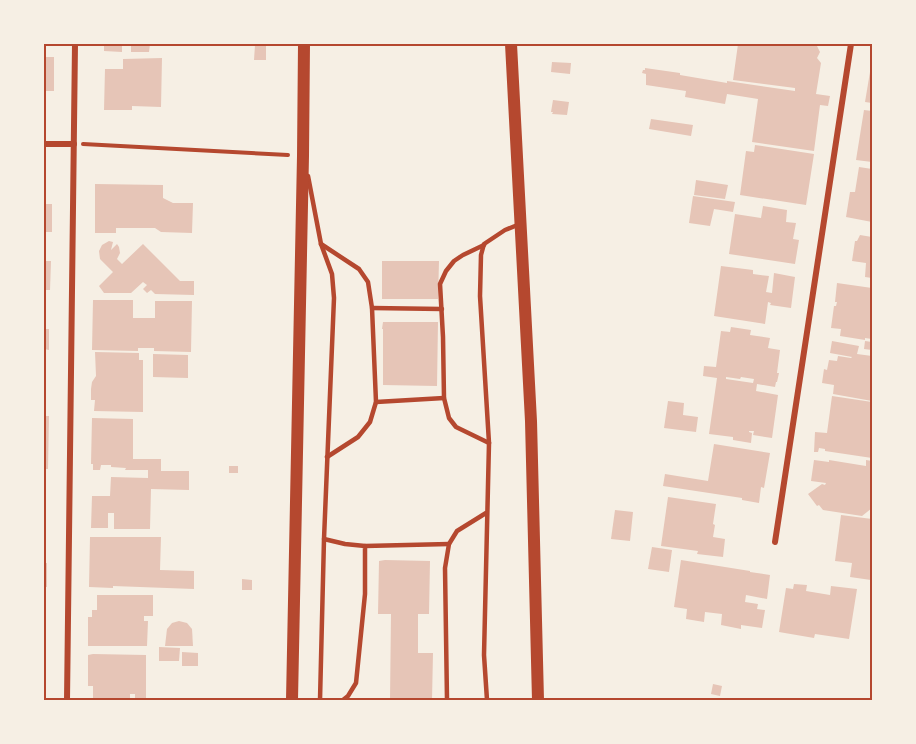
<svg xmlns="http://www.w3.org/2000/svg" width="916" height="744" viewBox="0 0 916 744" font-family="Lato,sans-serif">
	<rect width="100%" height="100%" fill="#f6efe4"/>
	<!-- building -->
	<g fill="#e6c5b7" fill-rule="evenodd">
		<path d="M104,44H122V52L104,51Z"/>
		<path d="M131,44H150L149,52H131Z"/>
		<path d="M258,44H266V60H254L255,45H258Z"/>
		<path d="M738,44H814L817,46L820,52L817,58L821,63L816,94L830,96L828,106L820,105L814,151L752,142L758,99L727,94L725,104L685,97L686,91L646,85V74L642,73L643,70H645V68L680,73V75L727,83V81L795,91V88L733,80Z"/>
		<rect x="44" y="57" width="10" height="34"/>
		<path d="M162,58L161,107L132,106V110H104L105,69H123V59Z"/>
		<path d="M552,62L571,63L570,74L551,72Z"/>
		<path d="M871,66H872V103L865,102Z"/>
		<path d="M553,100L569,102L567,115L552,114L553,112H551Z"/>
		<path d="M864,110L872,111V162L856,160Z"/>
		<path d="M651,119L693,125L691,136L649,129Z"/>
		<path d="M755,145L814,154L806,205L740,195L746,151L754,152Z"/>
		<path d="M859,167L872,169V222L846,217L850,192H855Z"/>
		<path d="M696,180L728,185L725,199L694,195Z"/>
		<path d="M95,184L163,185V198L173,203H193L192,233L161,232L155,228H116V233H95Z"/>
		<path d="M693,196L735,202L733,212L714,209L710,226L689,223Z"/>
		<rect x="44" y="204" width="8" height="28"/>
		<path d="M763,206L787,210L786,222L796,223L793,239L799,240L795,264L729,254L735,214L761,218Z"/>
		<path d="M860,235L872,237V278L865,277L866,263L852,261L855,241H857Z"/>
		<path d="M109,241L113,242L111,250L117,244L119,247L120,253L117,259L122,264L143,244L180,281H194V295L155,294L151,290L147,293L143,289L147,285L143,282L131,293H104L99,286L113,272L100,259L99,251L102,245Z"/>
		<path d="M44,261H51L50,290H44Z"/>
		<path d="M382,261H439L438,299H382Z"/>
		<path d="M721,266L753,270V274L769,276L766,292L772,293L774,273L795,277L791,308L770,305L771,303L768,302L765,324L714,316Z"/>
		<path d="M837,283L872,288V339L865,338V340L840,336L841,329L831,328L834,306H836L837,302H835Z"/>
		<path d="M93,300H133V318H155V301H192L191,352L154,351V348H138V351L92,350Z"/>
		<path d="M383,322H438L437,386L383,385V329H382Z"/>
		<path d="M731,327L751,330L750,335L770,338L768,348L780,350L777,373H779L777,382H776L775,387L757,384L756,391L778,395L772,438L753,435L754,431H749V432L752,433L751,443L733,440V437L709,434L717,378L703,376L704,366L716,367L721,331L730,332ZM726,377L740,379L741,377L754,379L753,383L726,379Z"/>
		<path d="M44,329H49V350L44,349Z"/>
		<path d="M832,341L859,346L857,354L872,356V401L833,394L834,385L822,383L824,369L827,370L829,360L837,361L838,356L851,358L852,357L830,353Z"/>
		<path d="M865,341L872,342V350L864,349Z"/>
		<path d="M95,352L139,353V360H143V412L94,411L95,400H91V389L92,382L96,376Z"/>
		<path d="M153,354L188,355V378L153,377Z"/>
		<path d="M832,396L872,402V458L825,451V449L819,448L818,452H814L815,432L827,433Z"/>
		<path d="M668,401L684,403L683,415L698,417L696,432L664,428Z"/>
		<path d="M44,416H49L48,469H44Z"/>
		<path d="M92,418L133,419V459H161V471H189V490L151,489L150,529H114V513H108V528H91L92,496H110L111,477L148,478V470H125L126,468L111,467V465H101L100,470H93V464H91Z"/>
		<path d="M714,444L770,453L764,488L761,487L759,503L742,500V498L663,486L665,474L708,481Z"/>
		<path d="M814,460L829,462V460L866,466V460L872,461V508L862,516L823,510L819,505L817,506L808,494L822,484L825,485L826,483L811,481Z"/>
		<rect x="229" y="466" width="9" height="7"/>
		<path d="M668,497L716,504L713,524L715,525L713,537L725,539L723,557L697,554L698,551L661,546Z"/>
		<path d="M615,510L633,512L630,541L611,539Z"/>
		<path d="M841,515L872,519V567L871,580L850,577L852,563L835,561Z"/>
		<path d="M90,537H161L160,570L194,571V589L113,586V588L89,587Z"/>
		<path d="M652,547L672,550L669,572L648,569Z"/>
		<path d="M385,560L430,561L429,614H418V653H433L432,700H390L391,614H378L379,561Z"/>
		<path d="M681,560L750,571V572L770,575L767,599L746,595L745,602L758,604L757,609L765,610L762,628L741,625V629L721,625L722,614L705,612L704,622L686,619L687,609L674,607Z"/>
		<rect x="44" y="563" width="3" height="24"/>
		<path d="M242,579L252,580V590H242Z"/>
		<path d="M794,584L807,585L806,591L830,595L831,586L857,589L849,639L815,634L814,638L779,632L786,588L793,589Z"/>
		<path d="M97,595H153V616H144V621H148L147,646H88V617H92V610H97Z"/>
		<path d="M179,621L187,623L192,629L193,646H165L167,629L172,623Z"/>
		<path d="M159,647L180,648L179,661H159Z"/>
		<path d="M182,652L198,653V666H182Z"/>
		<path d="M93,654L146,655V700H135V694H130V700H93V686H88V655Z"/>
		<path d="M713,684L722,686L720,696L711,694Z"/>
	</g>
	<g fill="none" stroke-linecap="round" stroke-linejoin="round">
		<!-- path -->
		<path stroke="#b5482f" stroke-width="4" d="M83,144L288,155"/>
		<!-- service -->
		<g stroke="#b5482f" stroke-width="4.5">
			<path d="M308,176L321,244L332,274L334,298L324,539L320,700"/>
			<path d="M321,244L359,269L368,282L372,308L376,402L370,422L358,437L327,457"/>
			<path d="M484,245L463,255L454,261L446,271L440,284L443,337L444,398L449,418L456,427L489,443"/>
			<path d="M372,308L442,309"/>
			<path d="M376,402L444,398"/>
			<path d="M324,539L345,544L365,546V594L356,683L348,696L343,700"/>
			<path d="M365,546L449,544"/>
			<path d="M447,700L445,568L449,544L457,531L486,513"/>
			<path d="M487,700L484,655L489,443L480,296L481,255L484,244L505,230L520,224"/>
		</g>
		<!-- minor -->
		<g stroke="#b5482f" stroke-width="6">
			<path d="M44,144H74"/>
			<path d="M775,542L851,44"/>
			<path d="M67,700L75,44"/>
		</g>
		<!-- secondary -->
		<g stroke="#b5482f" stroke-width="12">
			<path d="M511,44L531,421L538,700"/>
			<path d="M292,700L303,156L304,44"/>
		</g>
	</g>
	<!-- border -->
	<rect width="916" height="744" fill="none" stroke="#f6efe4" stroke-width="90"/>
	<rect x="45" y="45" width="826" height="654" fill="none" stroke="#b5482f" stroke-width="2"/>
</svg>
